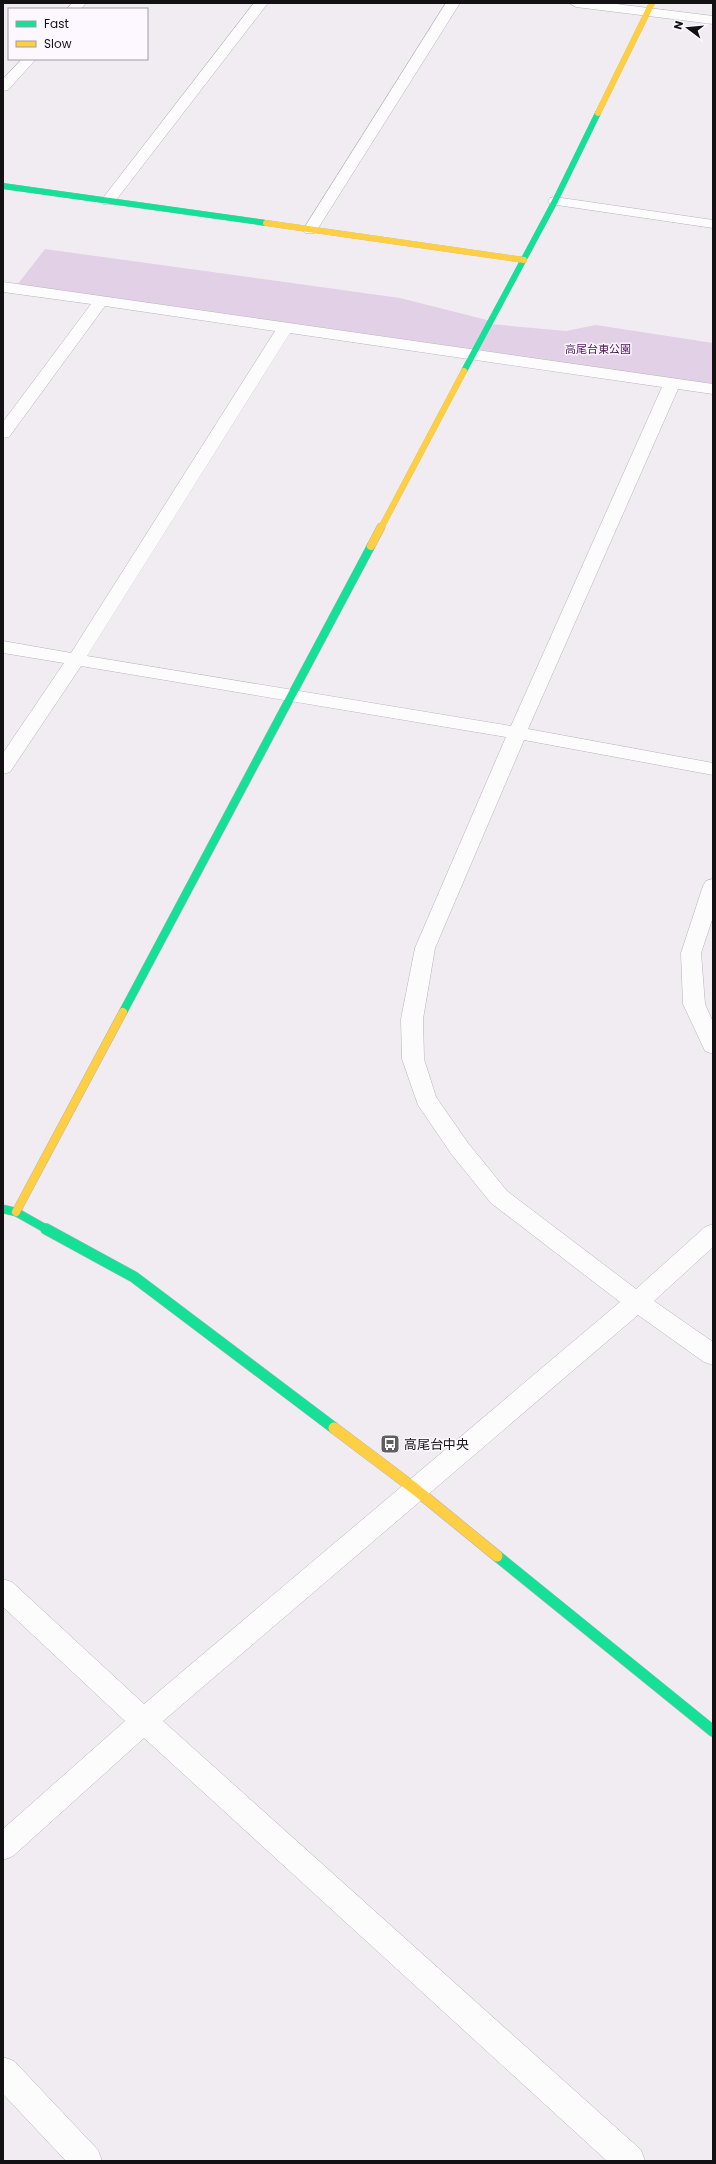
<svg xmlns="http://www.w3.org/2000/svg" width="716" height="2164" viewBox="0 0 716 2164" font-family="Poppins,'Noto Sans JP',sans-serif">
	<rect width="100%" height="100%" fill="#f1ecf2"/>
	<!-- green -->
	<path fill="#e2d0e6" d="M45,249L400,298L491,321L490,324L566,331L596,325L713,343V389L14,289Z"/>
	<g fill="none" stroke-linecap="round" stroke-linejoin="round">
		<!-- street casing -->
		<g stroke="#b7b3b8" stroke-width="1">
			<g id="street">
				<path d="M72,3H86L81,9H67Z"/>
				<path d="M254,3H268L113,204H103L101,201L103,198Z"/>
				<path d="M446,3H460L317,230L315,233H305L303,230Z"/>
				<path d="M569,3H608L713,16V24L576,7Z"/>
				<path d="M22,59H36L8,90L3,91V79Z"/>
				<path d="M555,197L713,220V228L550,204L548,201L550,198Z"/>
				<path d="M3,282L713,384V394L678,389L528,729L713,763V775L524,740L435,948L423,1019L424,1059L436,1097L468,1143L507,1191L636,1289L705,1227L713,1224V1247L654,1301L713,1342V1365L704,1362L638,1315L163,1721L641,2150L645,2161H607L144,1738L13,1856L3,1860V1829L125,1721L3,1607V1579L12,1582L144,1704L620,1302L491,1203L452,1155L418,1105L402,1059L401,1019L415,948L506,737L81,666L10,772L3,774V753L64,663L3,653V641L71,653L275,331L105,306L9,437L3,438V422L91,304L3,292ZM290,333L662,387L511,726L87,656Z"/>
				<path d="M713,879V917L701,953L705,1004L713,1022V1054L705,1051L683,1004L681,953L703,886L706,881Z"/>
				<path d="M3,2057L14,2061L98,2150L102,2161H66L3,2094Z"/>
			</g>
		</g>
		<!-- fast-far2 casing -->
		<g stroke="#b7b3b8" stroke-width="6">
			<g id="fast-far2">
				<path d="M3,186L266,223"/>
				<path d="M464,371L555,201L598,113"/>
			</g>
		</g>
		<!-- fast-far1 casing -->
		<g stroke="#b7b3b8" stroke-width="9">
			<g id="fast-far1">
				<path d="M123,1012L371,546"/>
				<path d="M3,1209L16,1212L48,1230"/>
			</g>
		</g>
		<!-- fast casing -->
		<g stroke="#b7b3b8" stroke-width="12">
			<g id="fast">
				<path d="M46,1229L134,1277L334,1428"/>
				<path d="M497,1556L713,1731"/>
			</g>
		</g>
		<!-- slow-far2 casing -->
		<g stroke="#b7b3b8" stroke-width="6">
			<g id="slow-far2">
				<path d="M598,113L652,3"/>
				<path d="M266,223L524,260"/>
				<path d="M381,528L464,371"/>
			</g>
		</g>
		<!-- slow-far1 casing -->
		<g stroke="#b7b3b8" stroke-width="9">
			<g id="slow-far1">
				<path d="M371,546L381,527"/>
				<path d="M16,1212L123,1012"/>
			</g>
		</g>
		<!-- slow casing -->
		<g stroke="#b7b3b8" stroke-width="12">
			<path id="slow" d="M334,1428L415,1489L497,1556"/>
		</g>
		<!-- street -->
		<use href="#street" fill="#fdfcfd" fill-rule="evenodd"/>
		<!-- fast-far2 -->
		<use href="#fast-far2" stroke="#16e098" stroke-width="6"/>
		<!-- fast-far1 -->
		<use href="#fast-far1" stroke="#16e098" stroke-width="8"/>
		<!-- fast -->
		<use href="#fast" stroke="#16e098" stroke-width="11"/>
		<!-- slow-far2 -->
		<use href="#slow-far2" stroke="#ffcf43" stroke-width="6"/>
		<!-- slow-far1 -->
		<use href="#slow-far1" stroke="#ffcf43" stroke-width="8"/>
		<!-- slow -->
		<use href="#slow" stroke="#ffcf43" stroke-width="11"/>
	</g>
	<!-- icons -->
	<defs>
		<g id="bus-square" transform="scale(1)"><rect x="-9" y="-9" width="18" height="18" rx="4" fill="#615e62" stroke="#fdf8ff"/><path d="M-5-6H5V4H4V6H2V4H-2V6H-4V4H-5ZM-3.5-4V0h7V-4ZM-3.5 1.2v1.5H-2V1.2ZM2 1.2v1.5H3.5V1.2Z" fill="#fff"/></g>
	</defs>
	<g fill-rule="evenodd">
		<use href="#bus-square" x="390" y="1444"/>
	</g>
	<g text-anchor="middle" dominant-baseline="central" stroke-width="3" stroke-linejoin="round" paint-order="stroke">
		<!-- far-park labels -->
		<g font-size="11" fill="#481453" stroke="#fdf8ff">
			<text x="598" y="349">高尾台東公園</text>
		</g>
		<!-- poi labels -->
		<g font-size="13" fill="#141115" stroke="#fdf8ff" text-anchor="start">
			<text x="404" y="1444">高尾台中央</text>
		</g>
	</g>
	<!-- border -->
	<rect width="716" height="2164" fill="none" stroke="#141115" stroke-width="8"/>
	<!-- legend -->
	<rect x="8" y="8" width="140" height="52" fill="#fdf8ff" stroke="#a09ca1"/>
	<rect x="16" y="21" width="20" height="6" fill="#16e098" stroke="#a09ca1"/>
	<text x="44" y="28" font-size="12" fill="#141115">Fast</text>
	<rect x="16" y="41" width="20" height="6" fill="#ffcf43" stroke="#a09ca1"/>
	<text x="44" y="48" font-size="12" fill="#141115">Slow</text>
	<!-- north arrow -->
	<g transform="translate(688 28) rotate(286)" stroke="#fdf8ff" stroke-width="3" paint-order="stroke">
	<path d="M0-3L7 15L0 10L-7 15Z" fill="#141115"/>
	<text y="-6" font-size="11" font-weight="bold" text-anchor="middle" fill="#141115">N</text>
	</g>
</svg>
